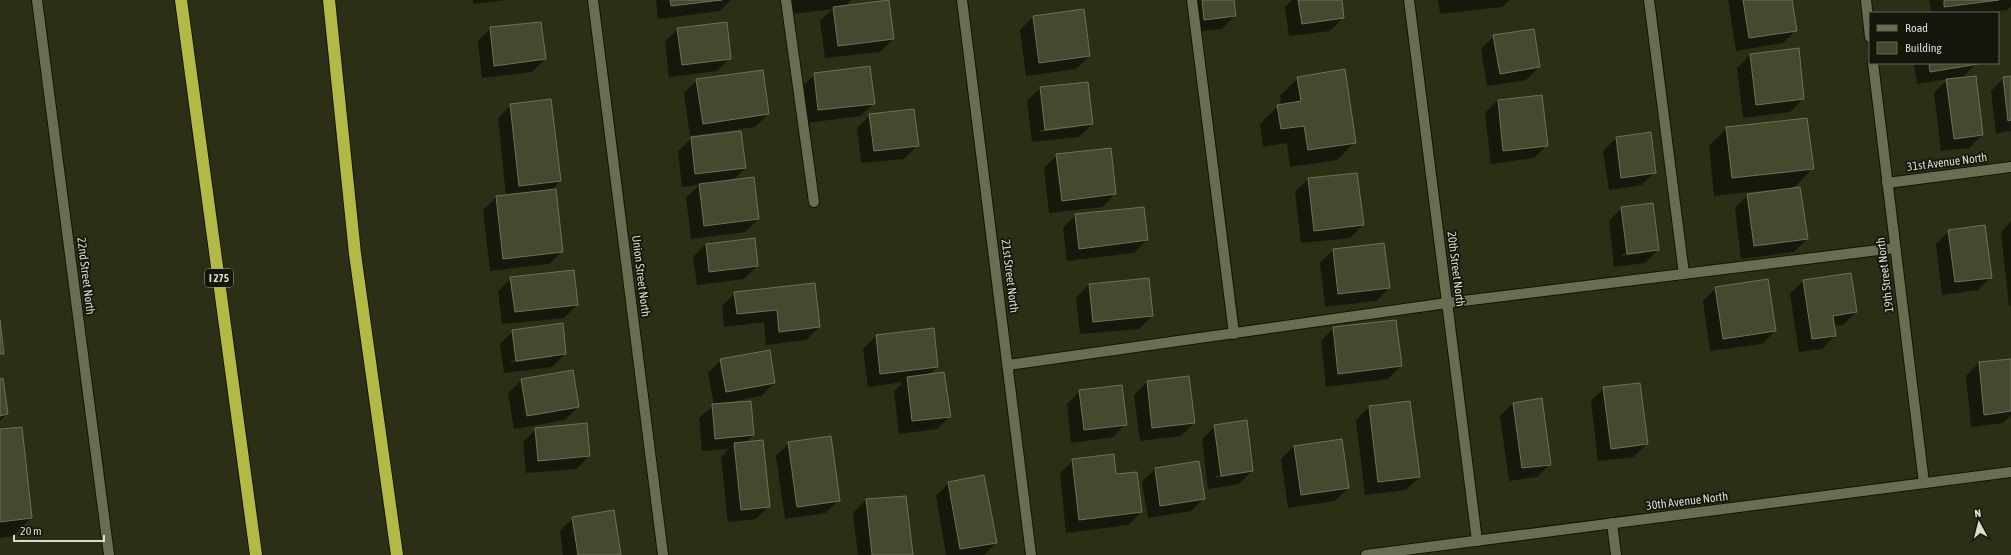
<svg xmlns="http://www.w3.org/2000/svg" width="2011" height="555" viewBox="0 0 2011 555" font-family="'Asap Condensed',sans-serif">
	<rect width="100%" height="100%" fill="#2c2e16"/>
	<!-- shadow -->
	<g fill="#0007" fill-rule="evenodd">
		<path d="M473,0H508L473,4Z"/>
		<path d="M656,0H731L720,11L658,19Z"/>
		<path d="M790,0H851L845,7L893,39L880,52L825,58L820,21L833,9L792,14Z"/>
		<path d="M1187,0H1233L1235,16L1222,29L1191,32Z"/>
		<path d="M1292,0H1341L1343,18L1330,31L1289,36L1285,7Z"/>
		<path d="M1438,0H1509L1502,7L1440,14Z"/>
		<path d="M1728,0H1791L1796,30L1783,43L1736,51Z"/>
		<path d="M1929,0H2011V6L2007,10L1982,13H1931Z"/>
		<path d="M1033,17L1089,56L1076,69L1026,76L1020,30Z"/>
		<path d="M491,28L545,59L532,72L482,78L478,41Z"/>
		<path d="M678,29L730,58L717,71L669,77L665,42Z"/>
		<path d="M1494,36L1539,67L1526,80L1487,86L1481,49Z"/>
		<path d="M1750,55L1803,99L1790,112L1743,118L1737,68Z"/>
		<path d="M1914,63H1977L1962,78L1982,135L1969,148L1941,151L1934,93L1948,79L1917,84Z"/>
		<path d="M762,71L768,114L755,127L690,136L684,93L697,80Z"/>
		<path d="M815,74L874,103L861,116L806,123L802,87Z"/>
		<path d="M2011,77V131L1996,133L1991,91L2004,78Z"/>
		<path d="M1298,78L1355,142L1337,160L1290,167L1287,143L1263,147L1260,124L1278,106L1281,105L1280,96Z"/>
		<path d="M1040,88L1092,124L1079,137L1032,142L1027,101ZM1079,125V127L1040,132L1039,130Z"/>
		<path d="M1498,100L1547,145L1534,158L1491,164L1485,113Z"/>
		<path d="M511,105L560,181L551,191L562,251L549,264L490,271L483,210L496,197L506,196L498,118Z"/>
		<path d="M870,115L917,146L904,159L861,163L857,128Z"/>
		<path d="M1727,128L1812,169L1793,189L1807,239L1794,252L1741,259L1735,208L1748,195L1769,192V190L1714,196L1709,146Z"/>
		<path d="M740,133L745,168L732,181L758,219L745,232L691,239L686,198L699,185L682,187L678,151L691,138Z"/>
		<path d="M1616,138L1655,172L1642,185L1609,190L1603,151Z"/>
		<path d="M1057,155L1115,194L1102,207L1049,213L1044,168Z"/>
		<path d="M1308,179L1363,225L1350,238L1301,243L1295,192Z"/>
		<path d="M1143,208L1147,240L1134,253L1067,261L1063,228L1076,215Z"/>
		<path d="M1622,208L1658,250L1645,263L1614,267L1609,221ZM1645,251V253L1622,256V254Z"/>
		<path d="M2011,221V306H2009L2001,232Z"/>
		<path d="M1949,231L1991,277L1978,290L1942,295L1936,244Z"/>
		<path d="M706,244L757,266L744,279L697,285L693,257Z"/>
		<path d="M1333,250L1389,288L1376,301L1325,307L1320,263Z"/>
		<path d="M511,278L577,305L564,318L502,324L498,291Z"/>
		<path d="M1803,281L1856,312L1843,325L1834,326L1835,336L1822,349L1799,352L1790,294Z"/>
		<path d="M1089,284L1152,316L1139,329L1080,334L1076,298Z"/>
		<path d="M1716,288L1775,331L1762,344L1710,351L1703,301Z"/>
		<path d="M735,293L819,327L806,340L766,345L764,322L724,327L722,306Z"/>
		<path d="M1334,328L1401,366L1388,379L1326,387L1321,341Z"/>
		<path d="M933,329L937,367L929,375L950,416L937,429L899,434L894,391L903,382L868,387L863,349L876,336Z"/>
		<path d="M513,331L565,354L552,367L504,373L500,344ZM552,355V357L511,363V361Z"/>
		<path d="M721,360L774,383L761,396L724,403L753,435L745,443L769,506L756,519L728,522L721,457L729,449L702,451L699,418L714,405L708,373Z"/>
		<path d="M2010,360L2011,415L2003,423L1971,427L1966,376L1979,363Z"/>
		<path d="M0,380L7,414L0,421Z"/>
		<path d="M521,380L578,407L565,420L514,429L508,393Z"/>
		<path d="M1147,382L1194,423L1181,436L1140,441L1134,395Z"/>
		<path d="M1604,388L1647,444L1634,457L1598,461L1591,401Z"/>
		<path d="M1080,391L1126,424L1113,437L1071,443L1067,404Z"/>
		<path d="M1513,403L1550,464L1537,477L1509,481L1500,416Z"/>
		<path d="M1369,407L1419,477L1406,490L1365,495L1356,420Z"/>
		<path d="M586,424L589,456L576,469L526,473L523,442L536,429Z"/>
		<path d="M1215,426L1252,471L1239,484L1208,489L1202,439ZM1239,472V474L1216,478V476Z"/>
		<path d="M0,430L31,518L13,536L0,538Z"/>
		<path d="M789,443L839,500L826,513L785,519L776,456Z"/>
		<path d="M1294,446L1348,488L1335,501L1288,508L1281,459Z"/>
		<path d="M1073,460L1115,476L1141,512L1128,525L1066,533L1060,473Z"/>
		<path d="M1198,462L1204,498L1191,511L1148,518L1142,482L1155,469Z"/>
		<path d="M949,483L996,543L984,555H946L936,496Z"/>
		<path d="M866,500L912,555H858L853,513Z"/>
		<path d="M573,518L620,555H563L560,531Z"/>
	</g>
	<!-- building -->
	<g fill="#464930" stroke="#6e7157">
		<path d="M670,0H722L671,6Z"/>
		<path d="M889,0L894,39L838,46L833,7Z"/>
		<path d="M1202,0H1234L1236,16L1204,20Z"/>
		<path d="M1298,0H1342L1344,18L1302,24Z"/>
		<path d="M1743,0H1792L1797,31L1749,38Z"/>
		<path d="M1944,0H1999L1944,7Z"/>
		<path d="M1084,9L1090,56L1039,63L1033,16Z"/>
		<path d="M541,22L546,59L494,66L490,27Z"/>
		<path d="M727,22L731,59L682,65L677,28Z"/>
		<path d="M1534,29L1540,67L1500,74L1493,35Z"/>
		<path d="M1799,48L1804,99L1756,105L1750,54Z"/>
		<path d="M1929,63H1978V64L1930,72Z"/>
		<path d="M870,66L875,104L818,110L814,73Z"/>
		<path d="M1345,69L1356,143L1308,150L1304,126L1281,129L1277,105L1301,101L1297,77Z"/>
		<path d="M763,70L769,114L703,124L696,79Z"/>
		<path d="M1976,76L1983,135L1954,139L1946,79Z"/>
		<path d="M2011,76V120L2008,121L2003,77Z"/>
		<path d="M1088,82L1093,124L1045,130L1040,87Z"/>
		<path d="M1542,95L1548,146L1503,151L1498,100Z"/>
		<path d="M551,99L561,181L519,186L510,104Z"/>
		<path d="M914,109L919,146L874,151L869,114Z"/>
		<path d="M1807,118L1814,169L1732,178L1726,127Z"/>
		<path d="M741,131L746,168L695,174L691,137Z"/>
		<path d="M1651,132L1656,173L1621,178L1616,137Z"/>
		<path d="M1111,148L1116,194L1062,201L1056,154Z"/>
		<path d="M1357,173L1364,225L1314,231L1308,178Z"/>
		<path d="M754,177L759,219L704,226L699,184Z"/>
		<path d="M1800,187L1808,239L1754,246L1747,194Z"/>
		<path d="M556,189L563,252L503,259L496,196Z"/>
		<path d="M1653,203L1659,250L1627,254L1621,207Z"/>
		<path d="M1144,207L1148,240L1079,249L1075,214Z"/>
		<path d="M1985,225L1992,278L1955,282L1948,230Z"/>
		<path d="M755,238L758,266L709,272L706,244Z"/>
		<path d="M1384,243L1390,288L1338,294L1333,249Z"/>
		<path d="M574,270L578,305L515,312L510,277Z"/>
		<path d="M1851,273L1857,312L1833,316L1836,336L1812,339L1803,280Z"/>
		<path d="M1149,278L1153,316L1093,322L1089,284Z"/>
		<path d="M1768,279L1776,331L1723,339L1715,287Z"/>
		<path d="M815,283L820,327L779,332L777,310L737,314L734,292Z"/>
		<path d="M0,320L4,354H0Z"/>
		<path d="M1396,320L1402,366L1338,374L1333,327Z"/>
		<path d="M563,323L566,354L516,361L512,330Z"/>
		<path d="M934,328L938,367L880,374L876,335Z"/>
		<path d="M770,350L775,383L726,392L720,359Z"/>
		<path d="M2011,359V411L1984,415L1979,362Z"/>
		<path d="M573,370L579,407L527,416L521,379Z"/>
		<path d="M944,372L951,417L912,421L907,377Z"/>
		<path d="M1189,376L1195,423L1152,428L1147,381Z"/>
		<path d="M3,378L8,414L0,416V379Z"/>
		<path d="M1640,383L1648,444L1611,449L1603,387Z"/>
		<path d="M1122,385L1127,425L1084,430L1079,390Z"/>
		<path d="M1542,398L1551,465L1522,468L1513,403Z"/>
		<path d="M751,401L754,435L715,439L712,404Z"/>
		<path d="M1410,401L1420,477L1378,482L1369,406Z"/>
		<path d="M1247,420L1253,471L1221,476L1214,425Z"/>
		<path d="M587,423L590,456L538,461L535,428Z"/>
		<path d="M22,427L32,518L0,522V429Z"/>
		<path d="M831,436L840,501L797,507L788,442Z"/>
		<path d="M1342,439L1349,488L1301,495L1294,446Z"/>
		<path d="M763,440L770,507L741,510L734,443Z"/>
		<path d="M1114,454L1116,474L1137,472L1142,512L1079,520L1072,459Z"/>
		<path d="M1199,461L1205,499L1160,506L1155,468Z"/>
		<path d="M984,475L997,543L960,549L948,482Z"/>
		<path d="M906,496L913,555H872L866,499Z"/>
		<path d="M614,510L621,555H578L572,517Z"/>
	</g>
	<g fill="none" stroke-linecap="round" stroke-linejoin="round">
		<!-- minor casing -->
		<g stroke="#141601" stroke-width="12">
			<g id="minor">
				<path d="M37,0L109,555"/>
				<path d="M593,0L663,555"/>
				<path d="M786,0L814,202"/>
				<path d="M962,0L1031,555"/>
				<path d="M1192,0L1234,334"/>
				<path d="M1409,0L1477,541"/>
				<path d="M1649,0L1684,274"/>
				<path d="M1866,0L1870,37"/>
				<path d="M1873,63L1924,483"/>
				<path d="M1887,183L2011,167"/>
				<path d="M1008,365L1447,303L1895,248"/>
				<path d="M1612,523L1616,555"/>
				<path d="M1366,555L2011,472"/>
			</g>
		</g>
		<!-- highway casing -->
		<g stroke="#141601" stroke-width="14">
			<g id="highway">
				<path d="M181,0L256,555"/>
				<path d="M329,0L355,254L397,555"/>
			</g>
		</g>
		<!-- minor -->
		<use href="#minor" stroke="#6b6d53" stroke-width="10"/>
		<!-- highway -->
		<use href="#highway" stroke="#b2b946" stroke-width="12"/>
	</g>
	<g text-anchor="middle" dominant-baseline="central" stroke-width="3.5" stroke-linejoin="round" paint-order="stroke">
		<!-- shield labels -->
		<rect fill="#14150b" stroke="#9fa094" stroke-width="1" x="205" y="269" width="28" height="18" rx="3"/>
		<g font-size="11" font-weight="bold" fill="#dadcce">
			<text x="219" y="278">I 275</text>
		</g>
		<!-- street labels -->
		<g font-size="12" fill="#dadcce" stroke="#14150b">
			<text transform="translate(1947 162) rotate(-7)">31st Avenue North</text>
			<text transform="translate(1456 269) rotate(83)">20th Street North</text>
			<text transform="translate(1885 275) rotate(-97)">19th Street North</text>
			<text transform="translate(86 276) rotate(83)">22nd Street North</text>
			<text transform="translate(641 276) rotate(83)">Union Street North</text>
			<text transform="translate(1010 276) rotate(83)">21st Street North</text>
			<text transform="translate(1687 501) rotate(-7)">30th Avenue North</text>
		</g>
	</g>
	<!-- legend -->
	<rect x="1869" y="12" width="130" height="52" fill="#14150b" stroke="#636559"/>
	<rect x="1877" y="25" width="20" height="6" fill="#6b6d53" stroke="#636559"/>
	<text x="1905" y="32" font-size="12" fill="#dadcce">Road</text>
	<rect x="1877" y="42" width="20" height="12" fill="#464930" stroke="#636559"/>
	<text x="1905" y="52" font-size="12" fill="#dadcce">Building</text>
	<!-- north arrow -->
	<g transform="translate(1979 523) rotate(353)" stroke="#14150b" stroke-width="3" paint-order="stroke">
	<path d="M0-3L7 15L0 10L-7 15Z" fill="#dadcce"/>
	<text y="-6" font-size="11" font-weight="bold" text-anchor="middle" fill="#dadcce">N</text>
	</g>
	<!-- scale -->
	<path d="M14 535v6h90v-6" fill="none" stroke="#dadcce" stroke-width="2"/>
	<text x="20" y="535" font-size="12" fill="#dadcce" stroke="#14150b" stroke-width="3" paint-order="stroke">20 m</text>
</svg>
